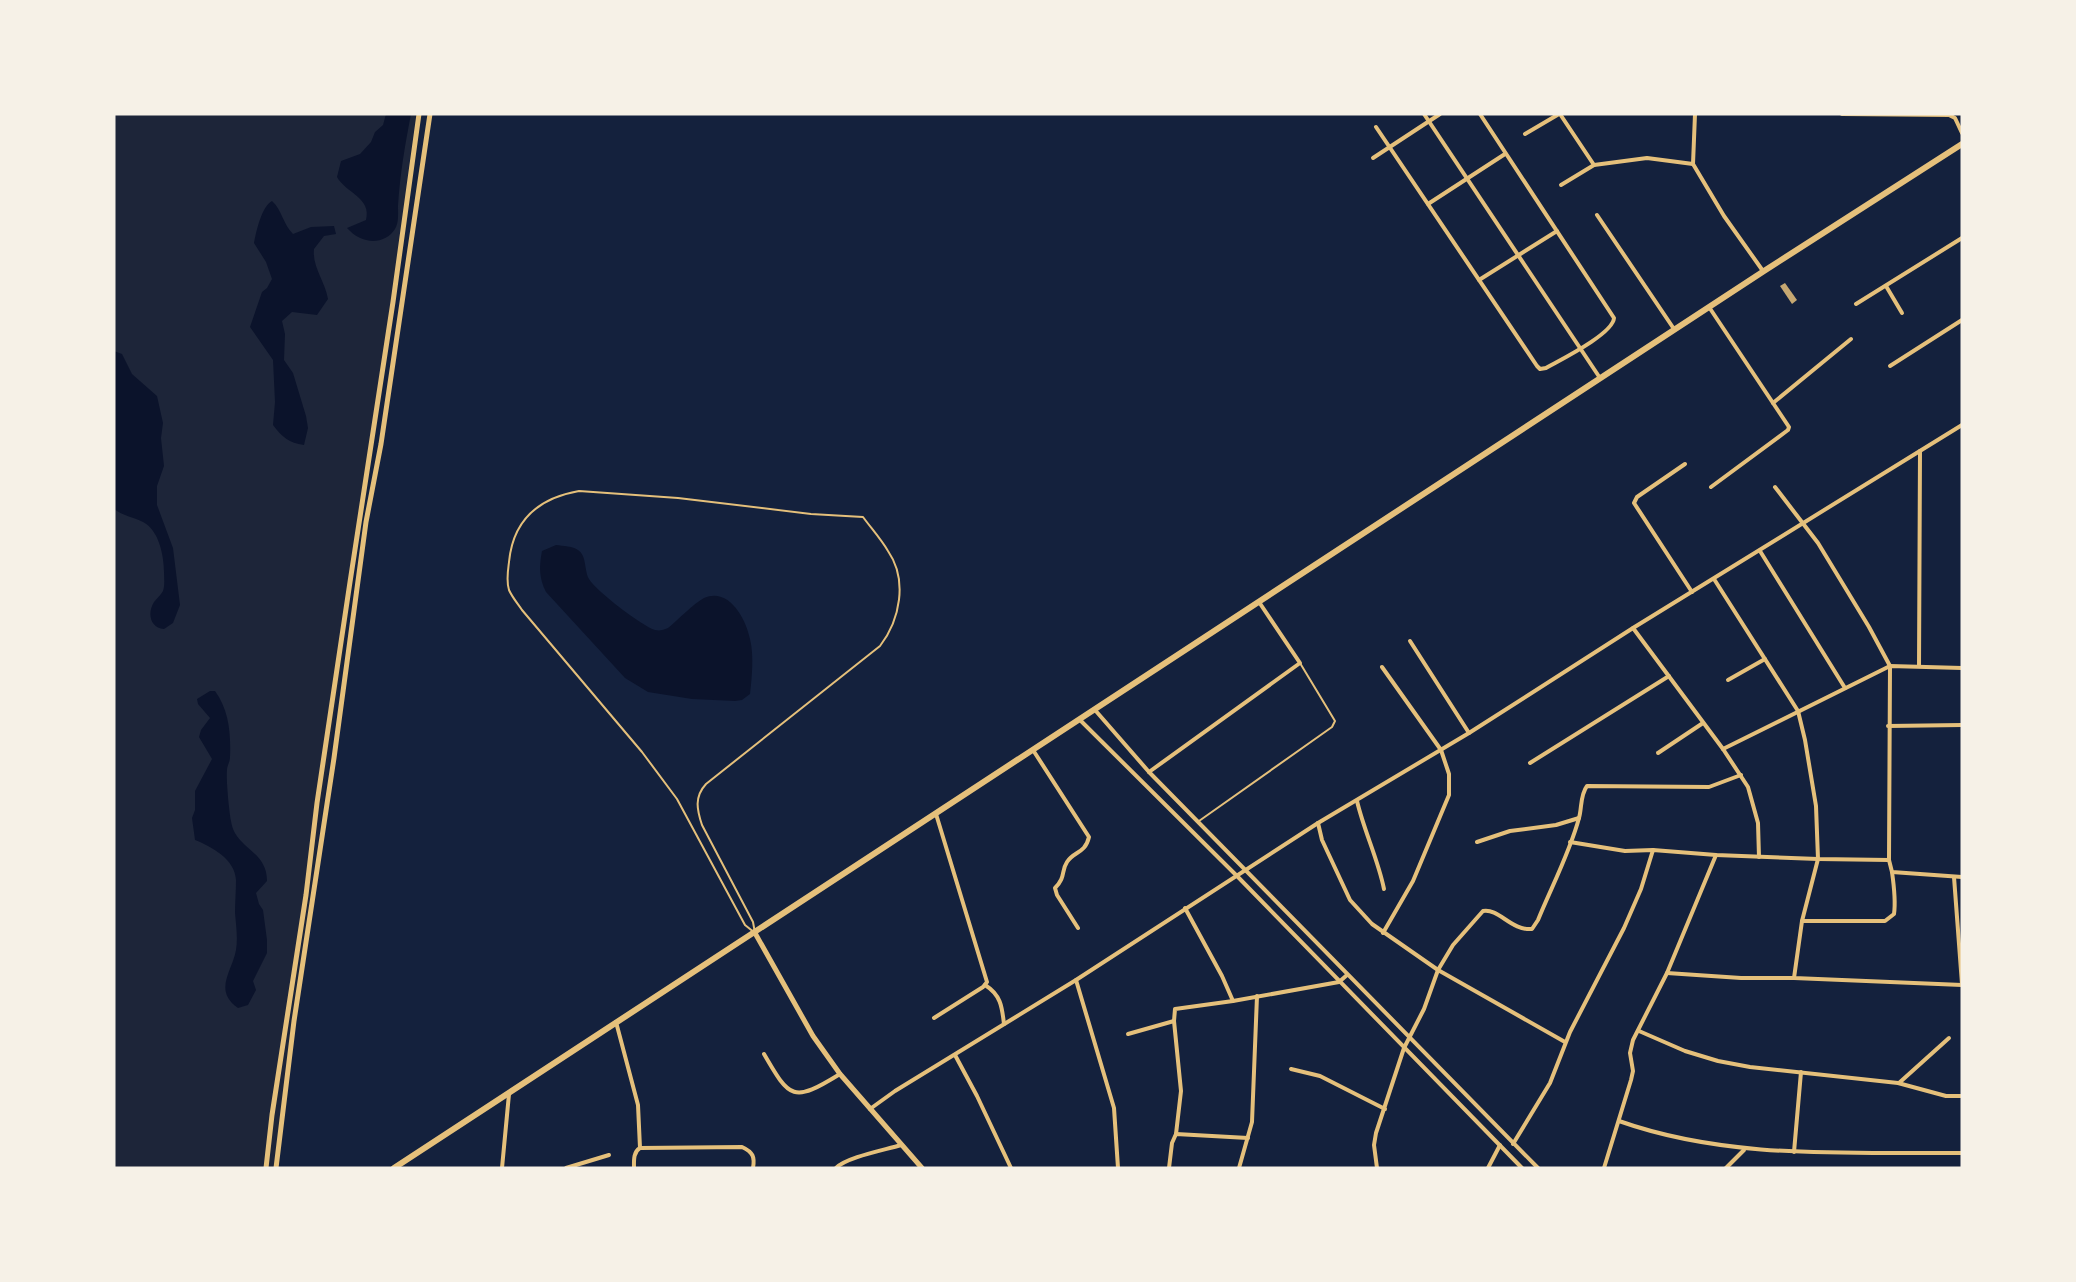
<svg xmlns="http://www.w3.org/2000/svg" width="2076" height="1282" viewBox="0 0 2076 1282" font-family="Raleway,sans-serif">
	<rect width="100%" height="100%" fill="#14213d"/>
	<!-- green -->
	<path fill="#1d2539" d="M114,114H416L274,1168H114Z"/>
	<!-- water -->
	<g fill="#0b132b">
		<path d="M386,114H411C405,145 400,174 398,206C398,213 399,223 395,229C383,247 360,243 347,228L366,220C372,198 346,193 337,177L341,161L360,154L371,142L375,132L383,125Z"/>
		<path d="M272,201C282,210 283,224 293,234L311,227L334,226L336,234L324,236L314,249C312,267 325,281 328,299L317,315L292,312L282,321L285,334L284,360L293,373L306,416L308,428L304,445C289,443 282,437 273,425L275,402L273,360L250,327L262,292L267,288L272,279L266,262L254,243C256,231 262,206 272,201Z"/>
		<path d="M114,351L122,354L132,374L157,396L163,423L161,438L164,466L157,486V505L173,548L180,605L173,623L164,629C150,628 147,613 154,602C157,598 161,595 163,591C165,585 164,578 164,572C164,556 159,530 143,522C133,517 123,516 114,509Z"/>
		<path d="M556,545C563,546 573,546 578,550C587,556 584,570 589,579C596,591 642,626 655,630C660,631 663,630 668,628C678,620 693,604 704,598C729,587 746,619 750,639C754,655 752,677 750,694L742,700L735,701L692,699L648,692L625,678L546,592C539,578 539,567 542,551Z"/>
		<path d="M210,691H215C229,710 231,734 230,757C230,762 227,766 227,770C226,780 229,810 231,821C235,849 267,850 267,881L256,893L259,904L263,910L267,940V953L253,981L256,990L248,1005L238,1008C213,990 232,972 236,950C238,938 236,925 235,913C235,902 236,891 236,880C235,859 212,847 195,840L192,818L195,810V791L212,759L199,737L201,730L210,718L198,704L197,699Z"/>
	</g>
	<!-- building -->
	<path fill="#c6a872" d="M1785,283L1797,300L1792,304L1780,286Z"/>
	<g fill="none" stroke-linecap="round" stroke-linejoin="round">
		<!-- service -->
		<g stroke="#e5c07b" stroke-width="2">
			<path d="M579,491L678,498L811,514L863,517C871,528 881,539 888,551C908,580 900,620 880,646L706,784C694,797 697,810 702,825L753,922L755,933L745,925L677,799L642,752L522,610C518,604 512,597 509,590C506,581 508,570 509,562C513,520 539,498 579,491Z"/>
			<path d="M1199,821L1332,727L1335,721L1300,663"/>
		</g>
		<!-- minor -->
		<g stroke="#e5c07b" stroke-width="4">
			<path d="M1424,114L1600,378"/>
			<path d="M1560,114L1594,165"/>
			<path d="M1695,114L1693,164L1724,216L1763,271"/>
			<path d="M1842,114L1949,115L1955,118L1962,133"/>
			<path d="M1376,127L1537,366L1540,369L1546,368C1560,360 1613,334 1614,318L1480,114"/>
			<path d="M1525,134L1559,114"/>
			<path d="M1373,158L1440,114"/>
			<path d="M1561,185L1594,165L1647,158L1693,164"/>
			<path d="M1428,204L1505,154"/>
			<path d="M1597,215L1674,329"/>
			<path d="M1479,280L1557,231"/>
			<path d="M1886,286L1902,313"/>
			<path d="M1856,304L1962,238"/>
			<path d="M1709,307L1789,427L1788,430L1711,487"/>
			<path d="M1890,366L1962,320"/>
			<path d="M1773,403L1851,339"/>
			<path d="M1685,464L1637,497L1634,503L1692,592"/>
			<path d="M1775,487L1818,543L1869,627L1890,666L1889,860"/>
			<path d="M1760,551L1845,688"/>
			<path d="M1714,579L1798,711L1805,740L1816,806L1818,859L1802,921L1794,978L1962,985"/>
			<path d="M1633,628L1723,749L1748,787L1758,823L1759,857"/>
			<path d="M1410,641L1469,733"/>
			<path d="M1919,666L1920,451"/>
			<path d="M1382,667L1441,750L1449,774V795L1413,881L1383,933"/>
			<path d="M1728,680L1765,659"/>
			<path d="M1095,710L1149,772L1538,1168"/>
			<path d="M1080,720L1237,876L1522,1168"/>
			<path d="M1888,726L1962,725"/>
			<path d="M1723,749L1890,666L1962,668"/>
			<path d="M1033,750L1089,837C1085,854 1074,851 1067,862C1061,871 1066,877 1055,888L1057,895L1078,928"/>
			<path d="M1658,753L1703,723"/>
			<path d="M1530,763L1669,676"/>
			<path d="M1149,772L1300,663L1259,602"/>
			<path d="M1357,801C1364,831 1378,859 1384,889"/>
			<path d="M1318,823L1322,840L1350,900L1372,924L1438,970L1565,1042"/>
			<path d="M1477,842L1510,831L1556,825L1579,818"/>
			<path d="M1570,842L1625,851L1653,850L1716,855L1818,859L1889,860L1892,872L1962,877"/>
			<path d="M1954,877L1962,984"/>
			<path d="M1185,908L1222,976L1233,1001"/>
			<path d="M1802,921H1885L1894,914C1896,900 1894,886 1892,872"/>
			<path d="M1667,973L1741,978H1794"/>
			<path d="M1076,980L1114,1108L1118,1168"/>
			<path d="M985,985C1001,995 1002,1007 1004,1024"/>
			<path d="M934,1018L983,987L987,982L936,814"/>
			<path d="M616,1022L638,1105L640,1148C633,1152 634,1161 634,1168"/>
			<path d="M1639,1031L1685,1051L1718,1061L1750,1067L1898,1083L1946,1096H1962"/>
			<path d="M1128,1034L1174,1021"/>
			<path d="M764,1054C790,1099 793,1103 840,1074"/>
			<path d="M955,1055L977,1096L1011,1168"/>
			<path d="M1291,1069L1320,1076L1385,1109"/>
			<path d="M1899,1083L1949,1038"/>
			<path d="M870,1109L895,1091L1076,980L1318,823L1469,733L1633,628L1962,425"/>
			<path d="M1619,1121C1729,1160 1847,1152 1962,1153"/>
			<path d="M1176,1134L1181,1091L1174,1021L1175,1009L1233,1001L1339,982L1347,975"/>
			<path d="M1513,1144L1550,1083L1570,1032L1624,928L1641,889L1653,850"/>
			<path d="M640,1148L742,1147C753,1152 755,1157 753,1168"/>
			<path d="M1794,1152L1801,1072"/>
			<path d="M502,1168L509,1094"/>
			<path d="M566,1168L609,1155"/>
			<path d="M836,1168C847,1157 885,1150 901,1145"/>
			<path d="M1169,1168L1172,1143L1176,1134L1248,1138"/>
			<path d="M1239,1168L1252,1122L1257,996"/>
			<path d="M1377,1168L1374,1145L1376,1133L1404,1048L1424,1009L1438,970L1453,945L1483,911C1499,908 1511,931 1532,929L1538,920C1551,888 1570,852 1579,818C1582,808 1580,795 1587,786L1709,787L1741,775"/>
			<path d="M1488,1168L1500,1145"/>
			<path d="M1604,1168L1631,1080L1633,1071L1630,1053L1633,1040L1667,973L1716,855"/>
			<path d="M1726,1168L1744,1150"/>
		</g>
		<!-- tertiary -->
		<g stroke="#e5c07b" stroke-width="5">
			<path d="M755,933L813,1036L840,1074L922,1168"/>
			<path d="M266,1168L272,1115L306,895L317,803L350,582L393,302L419,114"/>
			<path d="M276,1168L294,1021L334,758L366,522L381,444L430,114"/>
		</g>
		<!-- secondary -->
		<path stroke="#e5c07b" stroke-width="6" d="M394,1168L1764,271L1962,144"/>
	</g>
	<!-- border -->
	<rect width="2076" height="1282" fill="none" stroke="#f6f1e7" stroke-width="231"/>
</svg>
